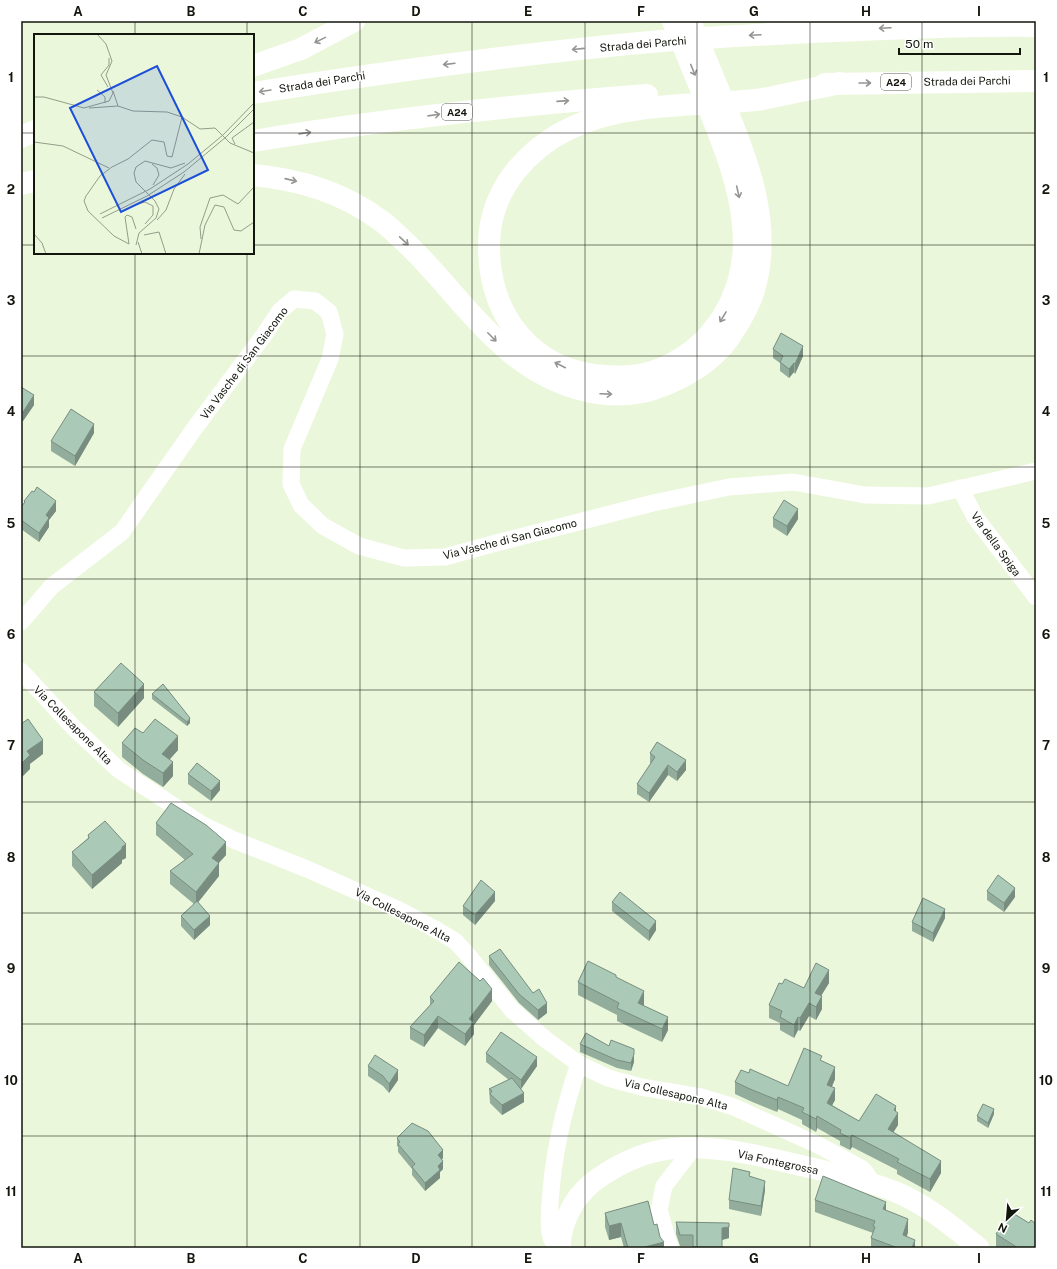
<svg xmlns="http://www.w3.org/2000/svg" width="1057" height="1269" viewBox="0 0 1057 1269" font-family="'Public Sans',sans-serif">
	<rect width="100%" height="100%" fill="#ebf7da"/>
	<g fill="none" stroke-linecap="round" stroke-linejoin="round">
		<!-- minor -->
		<g stroke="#fff" stroke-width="17">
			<path d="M960,488L975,517L1036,597"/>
			<path d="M21,622L52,586L122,532L194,429L264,335L280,311L294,299L315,301L329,312L335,334L330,359L292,449L291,484L301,505L323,526L359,546L404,558L445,557L496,543L653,503L729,487L793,482L865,495L928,496L1036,471"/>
			<path d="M21,671L73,727L119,770L203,825L234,840L307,869L399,910L435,929L455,941L468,955L512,1010L545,1039L579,1064L608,1078L641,1087L701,1097L734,1107L820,1146L861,1168L866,1173L872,1183"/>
			<path d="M563,1248L561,1243L552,1240C548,1230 549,1215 550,1203C553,1156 563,1110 579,1064"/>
			<path d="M670,1248L659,1210L664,1186L694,1147"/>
		</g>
		<!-- tertiary -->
		<path stroke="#fff" stroke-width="21" d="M560,1248C561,1218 577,1191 603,1175C623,1162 644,1152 669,1149C716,1143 767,1158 812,1168C841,1175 869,1181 896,1192C927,1205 953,1227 979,1248"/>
		<!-- motorway -->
		<g stroke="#fff" stroke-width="22">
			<path d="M673,21C685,49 696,78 708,106C723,144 739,182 743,224C750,289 716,351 652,372C637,377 620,377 604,376C532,371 489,316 489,246C489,200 514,164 551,139C611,100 687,107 755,100C766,99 776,96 787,94C805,90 822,87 840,83"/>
			<path d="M253,66L301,49L354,21"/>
			<path d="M825,84L1036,81"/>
			<path d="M253,93C378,73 503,56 629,44C699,37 769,34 838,31C904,28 970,25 1036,26"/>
			<path d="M21,137L35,131"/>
			<path d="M253,141C384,119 515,105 647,95"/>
			<path d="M253,175C299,179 342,192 380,220C389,226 396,234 404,241C462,295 500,369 583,390C606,396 632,396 654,389C682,379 711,363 729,338C738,324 749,307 754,290C773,225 748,161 723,101C712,74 701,48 690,21"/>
			<path d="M21,184L35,181"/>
		</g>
	</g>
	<!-- wall -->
	<g fill="#93ad9d">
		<path d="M773,349L803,356L795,374L794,372L789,378L780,371V363L773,358Z"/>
		<path d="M21,387L34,405L23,421L21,420Z"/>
		<path d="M94,433L75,466L51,451V441Z"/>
		<path d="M24,501L56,511L49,520V527L39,542L21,529V507L24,503Z"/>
		<path d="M773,518L798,519L787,536L773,527Z"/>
		<path d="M94,692L144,698L118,727L94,706Z"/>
		<path d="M152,694L190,723L187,726L152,699Z"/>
		<path d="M143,733L178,750L169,760L173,776L163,787L143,774L122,757V743Z"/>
		<path d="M650,753L686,770L677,781L668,775L649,802L637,794V784L651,763H650Z"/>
		<path d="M188,774L220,790L211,801L188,784Z"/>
		<path d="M156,823L226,855L219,863V876L198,902L210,925L194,940L181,926V916L194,904L170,884V871L185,860L156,835Z"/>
		<path d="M88,835L126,858L122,860V863L92,889L72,866V852L88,838Z"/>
		<path d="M987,891L1015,897L1004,912L987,900Z"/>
		<path d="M495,901L475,925L463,915V906Z"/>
		<path d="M612,902L656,930L649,941L612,911Z"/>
		<path d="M945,918L933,942L912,931V922Z"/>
		<path d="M489,956L547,1013L538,1020L519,1003L489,965Z"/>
		<path d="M616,977L644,1005L643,1006L668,1030L662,1042L617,1021V1015L578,995V982Z"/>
		<path d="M829,983L821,995L822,1009L816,1020L809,1016L800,1031L798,1030L794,1038L780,1030V1023L769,1018V1005L782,984L804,988Z"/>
		<path d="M430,997L492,1001L474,1025V1034L465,1046L438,1028L424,1047L410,1039V1027L430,1005Z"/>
		<path d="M580,1044L634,1062L631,1071L617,1068L580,1052Z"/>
		<path d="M486,1053L537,1066L521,1089L524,1102L502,1115L490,1103L489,1089L509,1080L486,1062Z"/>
		<path d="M822,1061L835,1079L832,1087L835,1100L832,1105L859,1121L896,1112L898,1125L893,1132L941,1173L930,1192L897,1174V1170L852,1147L850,1150L840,1145V1141L817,1128L816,1132L802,1124V1120L778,1109L777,1112L750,1101L735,1094V1082L749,1073L788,1086Z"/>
		<path d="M368,1066L398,1080L389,1093L383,1086L368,1076Z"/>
		<path d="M994,1114L988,1128L977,1121V1116Z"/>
		<path d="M397,1138L443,1158L442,1159L443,1169L440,1172V1178L425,1191L412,1175V1169L398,1152V1147L397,1146Z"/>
		<path d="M750,1176L765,1190L761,1216L729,1209V1200Z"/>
		<path d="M815,1200L886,1210L908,1232L907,1236L915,1248H871V1238L873,1233L815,1212Z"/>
		<path d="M605,1213L654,1225L664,1248H624L621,1237L609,1240L605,1227Z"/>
		<path d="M676,1222L729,1238L693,1246H680L676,1234Z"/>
		<path d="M1029,1223L1036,1248H996V1234Z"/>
	</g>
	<!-- shaded-wall -->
	<g fill="#788d80">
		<path d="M803,346V356L795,374V364Z"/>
		<path d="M794,363V372L789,378V369Z"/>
		<path d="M34,395V405L23,421V412Z"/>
		<path d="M94,424V433L75,466V456Z"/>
		<path d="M56,501V511L49,520V527L39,542V533L46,515Z"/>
		<path d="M798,509V519L787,536V526Z"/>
		<path d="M144,684V698L118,727V713Z"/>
		<path d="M190,718V723L187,726V722Z"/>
		<path d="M178,736V750L162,768V754Z"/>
		<path d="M43,740V754L30,764V769L21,778V764L27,751Z"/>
		<path d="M686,760V770L677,781V772Z"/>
		<path d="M173,762V776L163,787V773Z"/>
		<path d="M668,765V775L649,802V793Z"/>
		<path d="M220,781V790L211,801V791Z"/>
		<path d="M226,842V855L212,870V858Z"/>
		<path d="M126,844V858L122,860V863L92,889V875L122,847Z"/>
		<path d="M219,863V876L196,905V892Z"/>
		<path d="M1015,888V897L1004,912V903Z"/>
		<path d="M495,892V901L475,925V915Z"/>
		<path d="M945,909V918L933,942V933Z"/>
		<path d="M210,916V925L194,940V930Z"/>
		<path d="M656,921V930L649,941V931Z"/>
		<path d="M829,970V983L815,1006V993Z"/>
		<path d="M492,989V1001L474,1025V1034L465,1046V1034L469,1019Z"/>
		<path d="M644,991V1005L638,1017V1003Z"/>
		<path d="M822,996V1009L816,1020V1007Z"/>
		<path d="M547,1003V1013L538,1020V1010Z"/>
		<path d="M809,1003V1016L800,1031V1018Z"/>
		<path d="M438,1016V1028L424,1047V1035Z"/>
		<path d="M668,1017V1030L662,1042V1029Z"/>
		<path d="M798,1017V1030L794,1038V1025Z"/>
		<path d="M634,1054V1062L631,1071V1063Z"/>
		<path d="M537,1057V1066L521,1089V1080Z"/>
		<path d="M835,1067V1079L827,1097V1085Z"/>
		<path d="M398,1070V1080L389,1093V1084Z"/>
		<path d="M835,1088V1100L827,1115V1103Z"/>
		<path d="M524,1093V1102L502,1115V1105Z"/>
		<path d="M778,1097V1109L777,1112V1100Z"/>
		<path d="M896,1106V1115L898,1113V1125L888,1141V1129L894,1110Z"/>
		<path d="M994,1109V1114L988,1128V1123Z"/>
		<path d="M817,1116V1128L816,1132V1119Z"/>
		<path d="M852,1135V1147L850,1150V1138Z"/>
		<path d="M443,1150V1158L438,1163V1155Z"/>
		<path d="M443,1161V1169L440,1172V1178L425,1191V1183L438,1166Z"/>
		<path d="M941,1161V1173L930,1192V1179Z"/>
		<path d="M765,1181V1190L761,1216V1206Z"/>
		<path d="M886,1202V1214L883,1209Z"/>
		<path d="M908,1219V1232L903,1247V1235Z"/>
		<path d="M621,1223V1237L609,1240V1226Z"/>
		<path d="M729,1227V1238L722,1240V1228Z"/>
		<path d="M915,1240V1248H912Z"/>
		<path d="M664,1242V1248H641Z"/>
	</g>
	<!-- building -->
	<g fill="#abc9b7" stroke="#788d80">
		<path d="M781,333L803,346L795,364L794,363L789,369L780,362L783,356L773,349Z"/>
		<path d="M21,387L34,395L23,412L21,411Z"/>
		<path d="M71,409L94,424L75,456L51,441Z"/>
		<path d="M37,487L56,501L46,515L49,518L39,533L21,520V507L25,502L24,501L32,491L34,492Z"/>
		<path d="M784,500L798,509L787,526L773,518Z"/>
		<path d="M121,663L144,684L118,713L94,692Z"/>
		<path d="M163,684L190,718L187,722L152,694Z"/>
		<path d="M28,719L43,740L27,751L30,755L21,764V724Z"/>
		<path d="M155,719L178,736L162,754L173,762L163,773L143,760L122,743L135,728L143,733Z"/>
		<path d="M657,742L686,760L677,772L668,765L649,793L637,784L655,757L650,753Z"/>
		<path d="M197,763L220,781L211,791L188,774Z"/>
		<path d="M171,803L206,825L226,842L212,858L219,863L196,892L170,871L193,854L156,823Z"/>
		<path d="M105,821L126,844L122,847V849L92,875L72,852L89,838L88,835Z"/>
		<path d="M998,875L1015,888L1004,903L987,891Z"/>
		<path d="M481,880L495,892L475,915L463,906Z"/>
		<path d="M620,892L656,921L649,931L612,902Z"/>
		<path d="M923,898L945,909L933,933L912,922Z"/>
		<path d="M197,901L210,916L194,930L181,916Z"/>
		<path d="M500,949L533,993L539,989L547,1003L538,1010L519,994L489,956Z"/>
		<path d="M588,961L616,975V977L644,991L638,1003L668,1017L662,1029L617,1008L619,1003L578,982Z"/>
		<path d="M459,962L480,981L483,978L492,989L469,1019L474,1022L465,1034L438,1016L424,1035L410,1027L434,1001L430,997Z"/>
		<path d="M816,963L829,970L815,993L822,996L816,1007L809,1003L800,1018L798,1017L794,1025L780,1017L782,1011L769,1005L779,983L782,984L785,979L804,988Z"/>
		<path d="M501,1032L537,1057L521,1080L486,1053Z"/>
		<path d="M586,1033L609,1046L611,1040L634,1049V1054L631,1063L617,1060L580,1044Z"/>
		<path d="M804,1048L822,1056L820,1060L835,1067L827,1085L835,1088L827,1103L859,1121L876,1094L896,1106L894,1110L898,1113L888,1129L941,1161L930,1179L897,1162L899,1159L852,1135L850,1138L840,1133L841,1130L817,1116L816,1119L802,1112L804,1108L778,1097L777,1100L750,1089L735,1082L741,1070L749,1073L750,1069L788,1086Z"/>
		<path d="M375,1055L398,1070L389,1084L383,1076L368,1066Z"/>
		<path d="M512,1078L524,1093L502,1105L490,1094L492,1091L489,1089Z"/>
		<path d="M983,1104L994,1109L988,1123L977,1116Z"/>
		<path d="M412,1123L428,1131L443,1150L438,1155L443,1161L438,1166L440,1170L425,1183L412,1167L415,1164L398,1144L400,1142L397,1138Z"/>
		<path d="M733,1168L750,1172L749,1176L765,1181L761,1206L729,1200Z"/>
		<path d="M823,1176L886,1202L883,1209L908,1219L903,1235L915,1240L912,1248H898L871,1238L875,1227L873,1226L875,1221L815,1200Z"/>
		<path d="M648,1201L654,1225L657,1224L660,1237L664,1242L641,1248H628L621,1223L609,1226L605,1213Z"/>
		<path d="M1011,1212L1029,1223L1031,1220L1036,1224V1248H1018L996,1234Z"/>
		<path d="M676,1222L729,1223V1227L722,1228V1248H693V1235H680Z"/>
	</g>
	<!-- one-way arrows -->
	<defs><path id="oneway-shaft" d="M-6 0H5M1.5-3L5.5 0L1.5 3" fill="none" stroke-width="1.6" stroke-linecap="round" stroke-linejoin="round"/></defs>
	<g stroke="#949692">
		<use href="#oneway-shaft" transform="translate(885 28) rotate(177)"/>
		<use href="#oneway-shaft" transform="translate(755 35) rotate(177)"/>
		<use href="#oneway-shaft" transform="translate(320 40) rotate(154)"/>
		<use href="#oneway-shaft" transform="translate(578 49) rotate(174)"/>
		<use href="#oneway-shaft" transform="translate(449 64) rotate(173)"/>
		<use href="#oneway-shaft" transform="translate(693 70) rotate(68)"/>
		<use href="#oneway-shaft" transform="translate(865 83)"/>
		<use href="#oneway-shaft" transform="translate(265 91) rotate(171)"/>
		<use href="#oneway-shaft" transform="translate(563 101) rotate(-4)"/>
		<use href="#oneway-shaft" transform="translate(434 115) rotate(-8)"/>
		<use href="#oneway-shaft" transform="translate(305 133) rotate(-8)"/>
		<use href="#oneway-shaft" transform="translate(291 180) rotate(13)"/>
		<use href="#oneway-shaft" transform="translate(738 192) rotate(77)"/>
		<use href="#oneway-shaft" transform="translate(404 241) rotate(43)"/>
		<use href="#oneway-shaft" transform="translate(723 317) rotate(121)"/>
		<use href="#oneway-shaft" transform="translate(492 337) rotate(45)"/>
		<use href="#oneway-shaft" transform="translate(560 365) rotate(-153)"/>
		<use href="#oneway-shaft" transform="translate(606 394) rotate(2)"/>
	</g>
	<!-- grid -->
	<path fill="none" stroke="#12160c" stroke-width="1" stroke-opacity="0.55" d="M135,21V35M247,21V35M360,21V1248M472,21V1248M585,21V1248M697,21V1248M810,21V1248M922,21V1248M21,133H35M253,133H1036M21,245H35M253,245H1036M135,253V1248M247,253V1248M21,356H1036M21,467H1036M21,579H1036M21,690H1036M21,802H1036M21,913H1036M21,1024H1036M21,1136H1036"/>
	<g text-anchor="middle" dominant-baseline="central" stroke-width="3" stroke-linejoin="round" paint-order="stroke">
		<!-- shield labels -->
		<g fill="#fff" stroke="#595c55" stroke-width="1">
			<rect x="881" y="74" width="30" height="16" rx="3"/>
			<rect x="442" y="104" width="30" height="16" rx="3"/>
		</g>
		<g font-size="10" font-weight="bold" fill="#12160c">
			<text x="896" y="82">A24</text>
			<text x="457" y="112">A24</text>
		</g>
		<!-- street labels -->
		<g font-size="11" fill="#12160c" stroke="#fff">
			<text transform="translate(643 44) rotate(-5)">Strada dei Parchi</text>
			<text transform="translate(967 81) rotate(-1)">Strada dei Parchi</text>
			<text transform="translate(322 82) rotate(-9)">Strada dei Parchi</text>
			<text transform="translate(244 363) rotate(-53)">Via Vasche di San Giacomo</text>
			<text transform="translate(510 539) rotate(-14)">Via Vasche di San Giacomo</text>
			<text transform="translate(996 544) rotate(54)">Via della Spiga</text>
			<text transform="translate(73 725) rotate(45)">Via Collesapone Alta</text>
			<text transform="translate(403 915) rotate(27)">Via Collesapone Alta</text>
			<text transform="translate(676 1094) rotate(13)">Via Collesapone Alta</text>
			<text transform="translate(778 1162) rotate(12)">Via Fontegrossa</text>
		</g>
	</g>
	<!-- overview -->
	<g transform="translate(34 34)">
		<rect width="220" height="220" fill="#ebf7da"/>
		<path fill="none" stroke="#949d88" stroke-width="1" d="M74,53L67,41L75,31V24M63,56L71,63V69M79,57L84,72M0,63H10L50,74L75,67L79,59L72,41L78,27L72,10L63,0M55,74L84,72L99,77L133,78L148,83L166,95L181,94L196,109L220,119M0,108L29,112L75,134M201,110L198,104L220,88M118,130L123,134L125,141L119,151M101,171L111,168L119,172V181L111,190M66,180L116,155L154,130L189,101L220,69M68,184L113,162L150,138L192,103L220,75M123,186L132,176L140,155L151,140M102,195L98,183L93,181L91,183L95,210L80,202L54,177L50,167L52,162L66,142L78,133L94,125L118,106L130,108L133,122L138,123L148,83M0,200L8,209L12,220M110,201L125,198L132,220M167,205L166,193L176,164L189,161L204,170L220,153M104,208L108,220M102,211L105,199L122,184L125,175L121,167L102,148L100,139L102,133L111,127L137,134L151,129M165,220L171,191L181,171L190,173L200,196L207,197L220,188"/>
		<path fill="#1d4ed8" fill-opacity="0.15" stroke="#1d4ed8" stroke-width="2" d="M123,32L174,136L87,178L36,74Z"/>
		<rect width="220" height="220" fill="none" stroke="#12160c" stroke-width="2"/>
	</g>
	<!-- border -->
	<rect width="1057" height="1269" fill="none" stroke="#ffffff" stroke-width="44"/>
	<!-- north arrow -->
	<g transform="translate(1007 1219) rotate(206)" stroke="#ffffff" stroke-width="3" paint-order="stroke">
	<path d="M0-3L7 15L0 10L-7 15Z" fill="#12160c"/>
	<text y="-6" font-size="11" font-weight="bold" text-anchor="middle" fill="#12160c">N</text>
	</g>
	<!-- scale -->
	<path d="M899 48v6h121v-6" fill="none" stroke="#12160c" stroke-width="2"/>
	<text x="905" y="48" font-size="12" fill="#12160c" stroke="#ffffff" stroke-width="3" paint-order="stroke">50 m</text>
	<rect x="22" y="22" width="1013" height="1225" fill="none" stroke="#12160c" stroke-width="1.5"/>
	<g font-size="13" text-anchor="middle" font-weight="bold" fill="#12160c">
		<text x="78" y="16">A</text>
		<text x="191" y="16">B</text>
		<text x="303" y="16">C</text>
		<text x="416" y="16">D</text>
		<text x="528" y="16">E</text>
		<text x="641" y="16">F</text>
		<text x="754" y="16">G</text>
		<text x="866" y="16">H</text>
		<text x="979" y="16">I</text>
		<text x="11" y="82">1</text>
		<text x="1046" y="82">1</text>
		<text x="11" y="194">2</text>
		<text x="1046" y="194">2</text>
		<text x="11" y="305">3</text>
		<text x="1046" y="305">3</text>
		<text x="11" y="416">4</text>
		<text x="1046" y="416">4</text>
		<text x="11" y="528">5</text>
		<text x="1046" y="528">5</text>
		<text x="11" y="639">6</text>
		<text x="1046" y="639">6</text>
		<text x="11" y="750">7</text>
		<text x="1046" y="750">7</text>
		<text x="11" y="862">8</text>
		<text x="1046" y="862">8</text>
		<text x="11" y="973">9</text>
		<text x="1046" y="973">9</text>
		<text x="11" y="1085">10</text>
		<text x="1046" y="1085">10</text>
		<text x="11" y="1196">11</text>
		<text x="1046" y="1196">11</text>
		<text x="78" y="1263">A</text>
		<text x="191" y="1263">B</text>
		<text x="303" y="1263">C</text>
		<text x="416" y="1263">D</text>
		<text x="528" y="1263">E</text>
		<text x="641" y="1263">F</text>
		<text x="754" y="1263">G</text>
		<text x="866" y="1263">H</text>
		<text x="979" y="1263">I</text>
	</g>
</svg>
